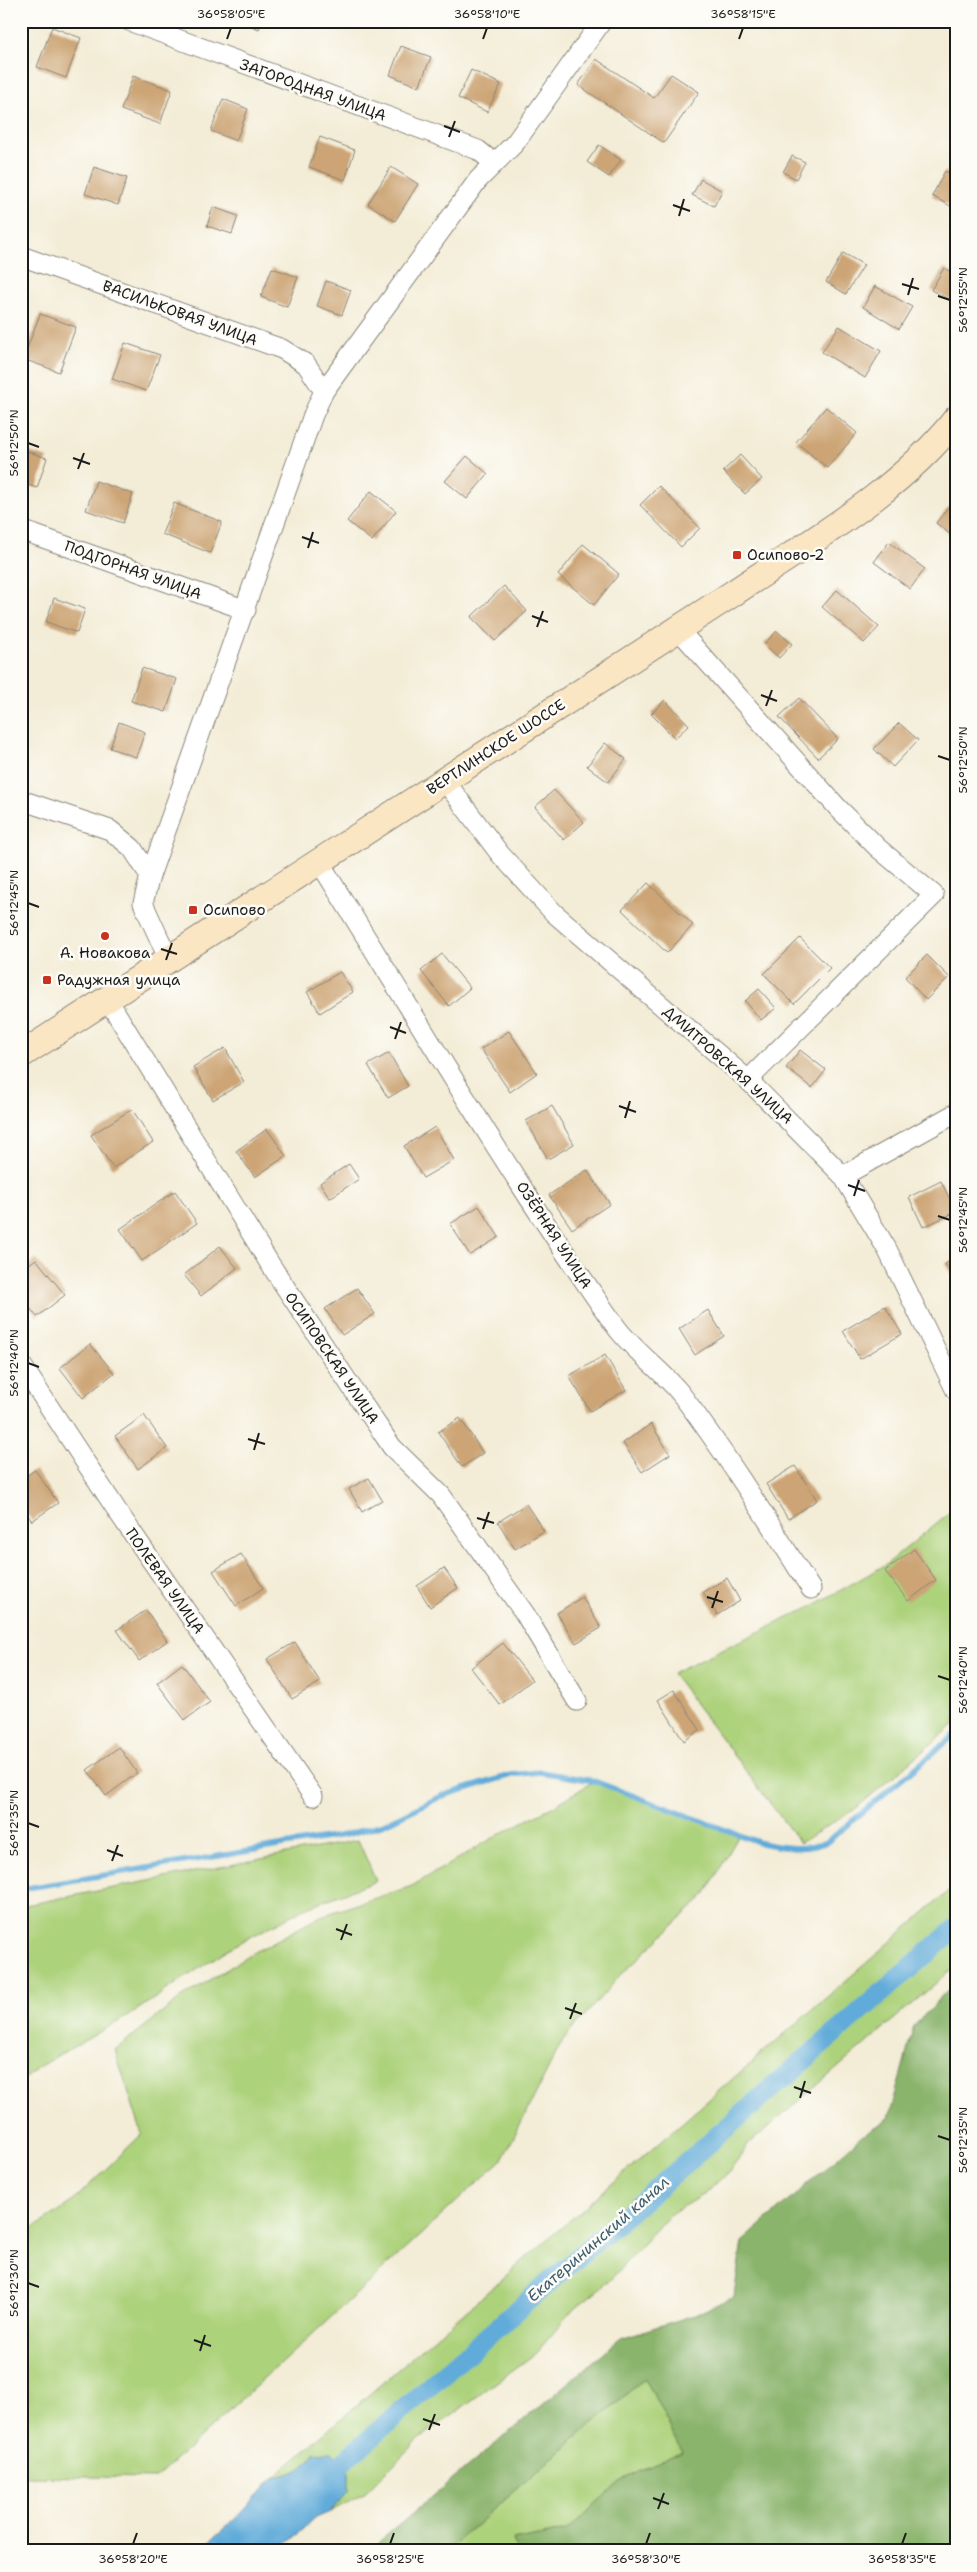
<svg xmlns="http://www.w3.org/2000/svg" width="977" height="2572" viewBox="0 0 977 2572" font-family="'Shantell Sans',sans-serif">
	<rect width="100%" height="100%" fill="#fdfcf7"/>
	<filter id="ink" filterUnits="userSpaceOnUse"><feTurbulence type="fractalNoise" baseFrequency=".02" numOctaves="2"/><feDisplacementMap in="SourceGraphic" scale="10" xChannelSelector="R" yChannelSelector="G"/><feConvolveMatrix kernelMatrix="1 2 1 2 8 2 1 2 1" color-interpolation-filters="sRGB"/></filter>
	<filter id="wash" filterUnits="userSpaceOnUse"><feTurbulence type="fractalNoise" baseFrequency=".0096" numOctaves="4" result="noise"/><feDisplacementMap in="SourceGraphic" scale="20" xChannelSelector="R" yChannelSelector="G"/><feGaussianBlur stdDeviation="1.12" result="paint"/><feColorMatrix in="noise" values="0 0 0 0 0 0 0 0 0 0 0 0 0 0 0 0 0 1.4 0 .05"/><feComposite in="paint" operator="in"/></filter>
	<g filter="url(#wash)">
		<rect width="100%" height="100%" fill="#f3ecd6"/>
		<!-- green -->
		<g fill="#add27c" stroke="#64774c">
			<path d="M956,1507V1723L854,1810L800,1843L672,1673L809,1608L887,1564Z"/>
			<path d="M594,1781L739,1835L705,1895L618,1978L563,2040L502,2160L156,2478L21,2476V2237L73,2201L142,2134L115,2050L181,1998L253,1953L321,1916L412,1886L498,1835L554,1806Z"/>
			<path d="M358,1840L376,1881L303,1909L228,1949L128,2016L38,2067L21,2083V1906Z"/>
			<path d="M956,1885V1966L749,2144L730,2171L704,2194L669,2215L611,2279L574,2309L536,2353L418,2440L366,2492L330,2512L348,2490L349,2472L331,2452L314,2453C304,2470 293,2474 274,2477Z"/>
			<path d="M645,2378L682,2451L620,2481L568,2530L514,2541L519,2551H446Z"/>
		</g>
		<!-- forest -->
		<path fill="#8ab46c" stroke="#536844" d="M956,1982V2551H519L514,2541L568,2530L620,2481L682,2451L645,2378L446,2551H368L621,2338L697,2314L734,2296L742,2242L862,2136L889,2118L914,2026Z"/>
		<!-- water -->
		<path fill="#61abd9" stroke="#3e647a" d="M331,2452L349,2472V2490L330,2512L314,2519L278,2551H198L235,2519L274,2477C293,2474 304,2470 314,2453Z"/>
		<g fill="none" stroke-linecap="round" stroke-linejoin="round">
			<!-- stream -->
			<path stroke="#61abd9" stroke-width="5.5" d="M21,1889L345,1835L384,1824L442,1796L511,1775L540,1772L594,1781L761,1843C785,1848 804,1851 827,1842L956,1734"/>
			<!-- canal -->
			<path stroke="#61abd9" stroke-width="20" d="M322,2480L956,1928"/>
		</g>
		<g id="blocks">
			<!-- building -->
			<g fill="#cca475">
				<path d="M238,21H262L259,29Z"/>
				<path d="M52,27L81,38L66,78L37,67Z"/>
				<path d="M401,46L431,57L419,87L390,75Z"/>
				<path d="M596,59L654,98L671,74L699,92L664,143L578,85Z"/>
				<path d="M471,70L501,84L487,112L458,98Z"/>
				<path d="M133,76L172,90L160,124L121,110Z"/>
				<path d="M223,99L248,109L236,141L211,131Z"/>
				<path d="M320,137L355,150L345,180L309,167Z"/>
				<path d="M599,145L621,160L609,177L587,162Z"/>
				<path d="M792,156L805,162L796,179L783,172Z"/>
				<path d="M94,167L127,178L118,205L85,194Z"/>
				<path d="M391,167L418,184L395,221L368,204Z"/>
				<path d="M945,171L956,177V209L932,196Z"/>
				<path d="M701,179L722,191L714,206L692,195Z"/>
				<path d="M21,191L29,194L21,215Z"/>
				<path d="M213,207L238,216L232,234L207,226Z"/>
				<path d="M843,253L864,265L846,294L826,282Z"/>
				<path d="M272,268L298,277L287,307L261,297Z"/>
				<path d="M944,268L956,275V303L931,290Z"/>
				<path d="M326,281L351,290L342,315L317,306Z"/>
				<path d="M875,286L912,307L899,329L863,307Z"/>
				<path d="M40,314L76,327L59,372L23,359Z"/>
				<path d="M839,326L881,351L865,378L822,352Z"/>
				<path d="M125,343L160,355L146,391L112,379Z"/>
				<path d="M826,407L857,433L827,468L796,442Z"/>
				<path d="M21,449L47,458L37,488L21,483Z"/>
				<path d="M740,455L762,479L745,494L723,471Z"/>
				<path d="M467,456L488,474L467,499L445,481Z"/>
				<path d="M96,481L133,494L123,523L86,510Z"/>
				<path d="M659,486L700,528L681,547L640,505Z"/>
				<path d="M371,491L396,511L372,541L347,521Z"/>
				<path d="M952,502L956,506V539L936,523Z"/>
				<path d="M174,503L222,522L210,553L162,534Z"/>
				<path d="M889,542L925,569L910,589L874,562Z"/>
				<path d="M583,544L619,574L594,605L558,575Z"/>
				<path d="M504,586L527,611L495,641L471,617Z"/>
				<path d="M837,590L879,627L864,643L822,607Z"/>
				<path d="M54,598L85,609L77,633L46,622Z"/>
				<path d="M777,631L792,644L779,658L764,644Z"/>
				<path d="M142,668L177,679L166,712L131,701Z"/>
				<path d="M799,698L838,739L818,758L779,717Z"/>
				<path d="M665,700L689,725L675,738L651,714Z"/>
				<path d="M119,722L145,732L136,757L110,748Z"/>
				<path d="M899,723L918,740L893,767L874,749Z"/>
				<path d="M605,743L626,759L608,782L587,766Z"/>
				<path d="M554,790L584,822L564,840L535,807Z"/>
				<path d="M648,883L693,925L667,953L622,910Z"/>
				<path d="M800,938L830,968L794,1004L764,974Z"/>
				<path d="M442,954L470,988L449,1006L421,971Z"/>
				<path d="M927,955L949,977L926,1000L905,977Z"/>
				<path d="M340,972L353,992L320,1013L307,992Z"/>
				<path d="M759,989L776,1008L761,1020L745,1001Z"/>
				<path d="M509,1031L537,1073L510,1092L481,1049Z"/>
				<path d="M225,1048L244,1082L213,1100L193,1067Z"/>
				<path d="M800,1050L826,1070L812,1088L786,1068Z"/>
				<path d="M389,1053L408,1086L388,1098L368,1065Z"/>
				<path d="M552,1106L574,1144L548,1159L526,1121Z"/>
				<path d="M132,1109L153,1142L113,1168L91,1135Z"/>
				<path d="M435,1127L454,1160L423,1178L404,1146Z"/>
				<path d="M267,1129L286,1156L255,1177L236,1151Z"/>
				<path d="M349,1164L359,1179L330,1198L320,1183Z"/>
				<path d="M587,1170L610,1204L572,1229L549,1195Z"/>
				<path d="M941,1181L956,1212L923,1227L909,1197Z"/>
				<path d="M175,1191L197,1223L142,1261L120,1229Z"/>
				<path d="M479,1206L499,1237L470,1255L450,1224Z"/>
				<path d="M220,1246L237,1268L201,1296L184,1275Z"/>
				<path d="M956,1258V1283L945,1264Z"/>
				<path d="M36,1259L65,1295L37,1317L21,1297V1270Z"/>
				<path d="M357,1288L375,1314L342,1335L325,1309Z"/>
				<path d="M885,1306L902,1334L860,1359L843,1331Z"/>
				<path d="M708,1310L724,1336L695,1355L679,1329Z"/>
				<path d="M90,1344L114,1373L83,1398L60,1368Z"/>
				<path d="M605,1355L626,1390L590,1411L569,1376Z"/>
				<path d="M144,1415L167,1448L138,1469L115,1436Z"/>
				<path d="M460,1418L483,1453L462,1467L438,1432Z"/>
				<path d="M651,1424L670,1454L642,1472L623,1443Z"/>
				<path d="M795,1466L817,1500L788,1519L766,1484Z"/>
				<path d="M35,1470L58,1503L32,1521L21,1506V1479Z"/>
				<path d="M369,1478L382,1500L362,1512L349,1489Z"/>
				<path d="M526,1504L544,1531L515,1549L498,1522Z"/>
				<path d="M914,1549L936,1580L908,1601L885,1571Z"/>
				<path d="M241,1554L263,1588L236,1606L213,1571Z"/>
				<path d="M444,1568L458,1588L430,1607L417,1586Z"/>
				<path d="M727,1578L740,1601L717,1615L703,1592Z"/>
				<path d="M582,1597L601,1628L576,1643L557,1613Z"/>
				<path d="M146,1610L167,1641L139,1661L117,1630Z"/>
				<path d="M295,1642L320,1682L292,1699L267,1659Z"/>
				<path d="M503,1643L532,1680L500,1705L471,1668Z"/>
				<path d="M182,1664L210,1702L185,1720L157,1683Z"/>
				<path d="M674,1690L700,1730L684,1741L658,1700Z"/>
				<path d="M119,1747L137,1773L106,1796L87,1770Z"/>
			</g>
		</g>
	</g>
	<g filter="url(#ink)">
		<use href="#blocks" fill-opacity="0" stroke="#888479" stroke-width="1"/>
		<g fill="none" stroke-linecap="round" stroke-linejoin="round">
			<!-- minor casing -->
			<g stroke="#888479" stroke-width="21">
				<g id="minor">
					<path d="M129,21L478,150L494,163"/>
					<path d="M21,256L282,349L306,364L324,391"/>
					<path d="M21,530L246,610"/>
					<path d="M677,628L838,808L878,848L934,895L748,1080"/>
					<path d="M445,781L500,854L554,913L748,1080L843,1176L887,1249L956,1391"/>
					<path d="M21,800L110,830L132,848L150,876"/>
					<path d="M320,863C416,1017 509,1175 614,1324C631,1349 661,1369 681,1394C728,1456 769,1523 811,1589"/>
					<path d="M169,960L143,903L150,876L313,415L324,391L337,373L478,180L515,143L602,21"/>
					<path d="M108,1000L270,1264L358,1397L392,1447L441,1495L525,1614L577,1701"/>
					<path d="M843,1176L956,1113"/>
					<path d="M21,1364L118,1512L313,1796"/>
				</g>
			</g>
			<!-- secondary casing -->
			<g stroke="#888479" stroke-width="28">
				<path id="secondary" d="M21,1055L732,594C809,542 897,494 956,419"/>
			</g>
			<!-- minor -->
			<use href="#minor" stroke="#fff" stroke-width="19"/>
			<!-- secondary -->
			<use href="#secondary" stroke="#fbe6c4" stroke-width="26"/>
		</g>
	</g>
	<!-- ticks -->
	<path fill="none" stroke="#1c1c1c" stroke-width="2" d="M227,39L231,28M483,39L487,28M739,39L743,28M444,126L460,132M449,137L455,121M673,205L690,211M679,216L684,199M902,284L919,289M908,295L913,278M938,296L950,300M28,443L39,447M73,458L90,464M78,469L84,453M302,537L319,543M308,548L313,532M532,616L548,622M537,627L543,611M761,695L777,701M766,706L772,690M938,756L950,760M28,903L39,907M161,949L177,954M166,960L172,943M390,1027L406,1033M395,1039L401,1022M619,1106L636,1112M625,1118L630,1101M848,1185L865,1191M854,1196L859,1180M938,1216L950,1220M28,1363L39,1367M248,1439L265,1444M254,1450L259,1433M477,1518L494,1523M483,1529L489,1512M707,1597L723,1602M712,1608L718,1591M938,1676L950,1680M28,1823L39,1827M107,1850L123,1856M112,1861L118,1845M336,1929L352,1935M341,1940L347,1924M565,2008L582,2014M570,2019L576,2003M794,2087L811,2093M800,2098L805,2081M938,2136L950,2140M28,2283L39,2287M194,2340L211,2346M200,2351L205,2335M423,2419L440,2425M429,2430L435,2414M653,2498L669,2504M658,2509L664,2493M133,2544L137,2533M390,2544L394,2533M646,2544L650,2533M902,2544L906,2533"/>
	<!-- markers -->
	<g fill="#c8321e" stroke="#fdfcf7" stroke-width="2">
		<rect x="732" y="550" width="10" height="10" rx="2.5"/>
		<rect x="188" y="905" width="10" height="10" rx="2.5"/>
		<circle cx="105" cy="936" r="5"/>
		<rect x="42" y="975" width="10" height="10" rx="2.5"/>
	</g>
	<g text-anchor="middle" dominant-baseline="central" stroke-width="5" stroke-linejoin="round" paint-order="stroke">
		<!-- street labels -->
		<g font-size="15" fill="#1c1c1c" stroke="#fdfcf7">
			<text transform="translate(313 90) rotate(20)">ЗАГОРОДНАЯ УЛИЦА</text>
			<text transform="translate(180 313) rotate(20)">ВАСИЛЬКОВАЯ УЛИЦА</text>
			<text transform="translate(133 570) rotate(20)">ПОДГОРНАЯ УЛИЦА</text>
			<text transform="translate(496 747) rotate(-33)">ВЕРТЛИНСКОЕ ШОССЕ</text>
			<text transform="translate(728 1065) rotate(42)">ДМИТРОВСКАЯ УЛИЦА</text>
			<text transform="translate(554 1235) rotate(57)">ОЗЁРНАЯ УЛИЦА</text>
			<text transform="translate(332 1358) rotate(56)">ОСИПОВСКАЯ УЛИЦА</text>
			<text transform="translate(165 1581) rotate(55)">ПОЛЕВАЯ УЛИЦА</text>
		</g>
		<!-- poi labels -->
		<g font-size="15" fill="#1c1c1c" stroke="#fdfcf7" text-anchor="start">
			<text x="747" y="555">Осипово-2</text>
			<text x="203" y="910">Осипово</text>
			<text x="105" y="953" text-anchor="middle">А. Новакова</text>
			<text x="57" y="980">Радужная улица</text>
		</g>
		<!-- water labels -->
		<g font-size="16" font-style="italic" fill="#3b5c71" stroke="#fdfcf7">
			<text transform="translate(598 2239) rotate(-41)">Екатерининский канал</text>
		</g>
	</g>
	<!-- margin -->
	<rect width="977" height="2572" fill="none" stroke="#fdfcf7" stroke-width="55"/>
	<rect x="28" y="28" width="922" height="2516" fill="none" stroke="#1c1c1c" stroke-width="2"/>
	<g font-size="12" text-anchor="middle" fill="#1c1c1c">
		<text x="231" y="18">36°58'05"E</text>
		<text x="487" y="18">36°58'10"E</text>
		<text x="743" y="18">36°58'15"E</text>
		<text transform="translate(963 300) rotate(-90)" y="4">56°12'55"N</text>
		<text transform="translate(14 443) rotate(-90)" y="4">56°12'50"N</text>
		<text transform="translate(963 760) rotate(-90)" y="4">56°12'50"N</text>
		<text transform="translate(14 903) rotate(-90)" y="4">56°12'45"N</text>
		<text transform="translate(963 1220) rotate(-90)" y="4">56°12'45"N</text>
		<text transform="translate(14 1363) rotate(-90)" y="4">56°12'40"N</text>
		<text transform="translate(963 1680) rotate(-90)" y="4">56°12'40"N</text>
		<text transform="translate(14 1823) rotate(-90)" y="4">56°12'35"N</text>
		<text transform="translate(963 2140) rotate(-90)" y="4">56°12'35"N</text>
		<text transform="translate(14 2283) rotate(-90)" y="4">56°12'30"N</text>
		<text x="133" y="2563">36°58'20"E</text>
		<text x="390" y="2563">36°58'25"E</text>
		<text x="646" y="2563">36°58'30"E</text>
		<text x="902" y="2563">36°58'35"E</text>
	</g>
</svg>
